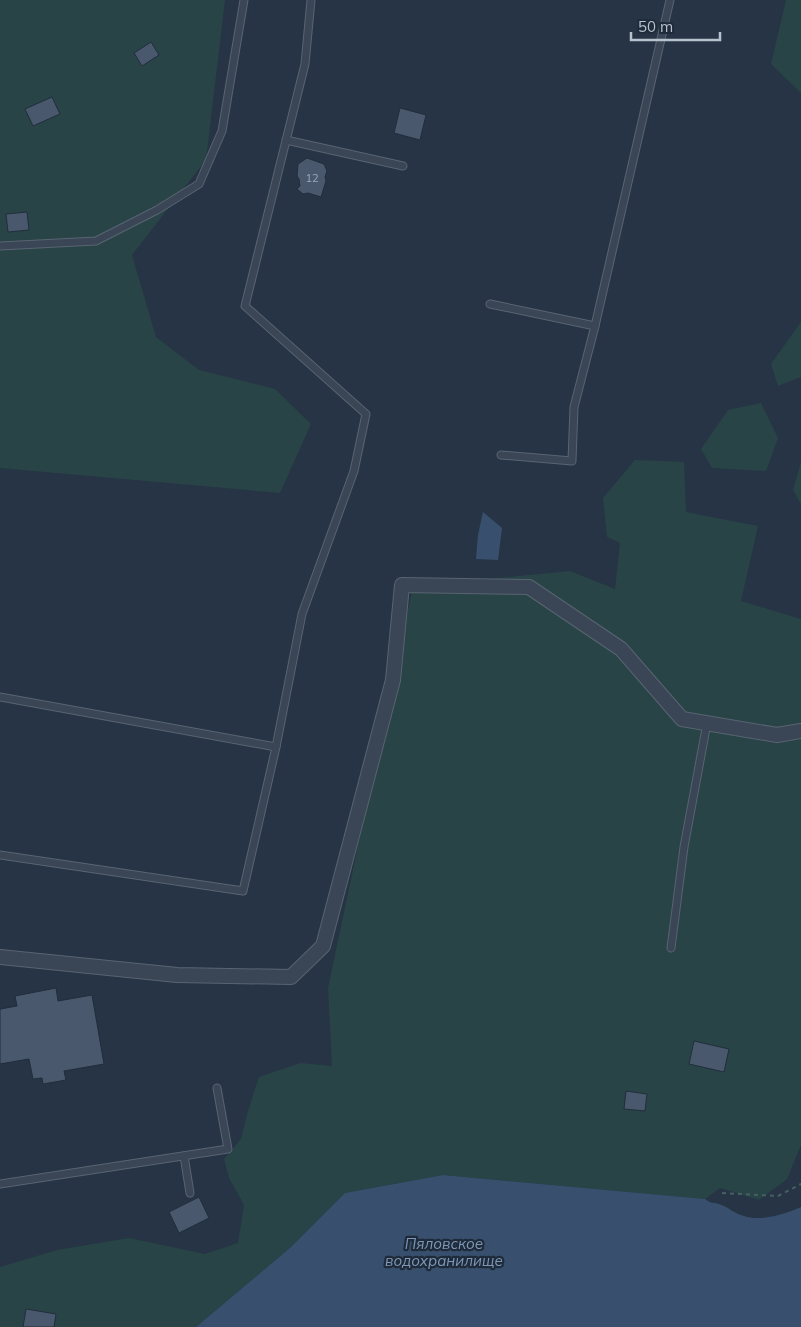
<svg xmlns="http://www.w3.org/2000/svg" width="801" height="1327" viewBox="0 0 801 1327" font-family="Mulish,sans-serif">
	<rect width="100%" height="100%" fill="#263445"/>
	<!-- green -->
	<g fill="#284446">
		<path d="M0,0H225L206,160L132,255L156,337L199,370L275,389L311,424L280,493L0,468Z"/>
		<path d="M786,0H801V93L771,64Z"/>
		<path d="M801,322V377L778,386L771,364Z"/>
		<path d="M761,403L778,438L766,471L712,468L701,449L728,410Z"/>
		<path d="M635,460L684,462L686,512L758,526L741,601L801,619V1145L787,1179L759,1200L720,1188L705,1199L443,1175L345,1193L291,1247L196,1327H0V1267L57,1250L129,1238L205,1254L238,1243L244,1205L229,1178L224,1159L241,1139L248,1111L259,1077L300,1063L332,1066L328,988L413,586L570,571L615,589L620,543L607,537L603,498Z"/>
		<path d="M801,462V504L793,490Z"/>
	</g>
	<!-- water -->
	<g fill="#38506d">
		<path d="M483,512L502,528L498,560L476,559L478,535Z"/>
		<path d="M443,1175L705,1199C711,1204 713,1202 719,1204C728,1207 735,1214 744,1216C760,1222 786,1214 801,1207V1327H196L291,1247L345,1193Z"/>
	</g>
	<!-- building -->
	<g fill="#49586c" stroke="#212d3c">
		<path d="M151,42L159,55L142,66L134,53Z"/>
		<path d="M52,97L60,114L33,126L25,109Z"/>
		<path d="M400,108L426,115L420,140L394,133Z"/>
		<path d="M307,158L324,164L327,171L325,177L326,181L321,197L308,193L303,194L297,189L300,186L299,179L297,176L298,164Z"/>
		<path d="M27,212L29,230L8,232L6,214Z"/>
		<path d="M56,988L58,1001L92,995L104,1064L64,1071L66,1080L43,1084L42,1078L33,1079L29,1059L0,1064V1009L17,1006L15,996Z"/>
		<path d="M694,1041L729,1049L724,1072L689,1064Z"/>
		<path d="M626,1091L647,1094L645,1111L624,1109Z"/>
		<path d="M199,1197L209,1218L179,1233L169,1212Z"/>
		<path d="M26,1309L56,1314L54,1327H23Z"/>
	</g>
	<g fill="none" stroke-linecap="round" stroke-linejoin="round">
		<!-- lane casing -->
		<g stroke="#596472" stroke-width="9">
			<g id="lane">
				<path d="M286,140L403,166"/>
				<path d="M0,246L96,241L157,210L199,184L222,131L244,0"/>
				<path d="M490,304L595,326"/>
				<path d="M501,455L572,461L574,407L595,326L670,0"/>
				<path d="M0,697L276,747"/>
				<path d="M0,855L243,891L276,747L302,614L354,471L366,414L245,306L305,64L311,0"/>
				<path d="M671,948L684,847L707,723"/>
				<path d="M184,1156L190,1193"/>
				<path d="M0,1184L228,1149L217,1088"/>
			</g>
		</g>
		<!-- street casing -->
		<g stroke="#596472" stroke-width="16">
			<path id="street" d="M0,957L177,975L291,977L323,946L393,680L402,585L529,587L621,649L682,719L777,735L801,731"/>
		</g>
		<!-- path -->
		<path stroke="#466062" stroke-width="2" stroke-dasharray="4 4" stroke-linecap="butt" d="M722,1193L778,1196L801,1184"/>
		<!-- lane -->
		<use href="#lane" stroke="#3a4655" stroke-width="7"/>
		<!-- street -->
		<use href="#street" stroke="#3a4655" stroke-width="14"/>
	</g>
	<g text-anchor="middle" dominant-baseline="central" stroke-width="4.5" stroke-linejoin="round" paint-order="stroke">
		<!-- number labels -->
		<g font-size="11" fill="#9ca7b6">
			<text x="312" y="178">12</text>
		</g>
		<!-- water labels -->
		<g font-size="15" font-style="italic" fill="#7d98b7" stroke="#1f2b3a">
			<text x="444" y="1243">Пяловское<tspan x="444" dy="17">водохранилище</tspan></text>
		</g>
	</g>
	<!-- scale -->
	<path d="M631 32v8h89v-8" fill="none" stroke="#b8c1ce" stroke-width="2.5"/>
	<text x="638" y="32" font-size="15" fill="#b8c1ce" stroke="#1f2b3a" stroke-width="4" paint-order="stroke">50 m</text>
</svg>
